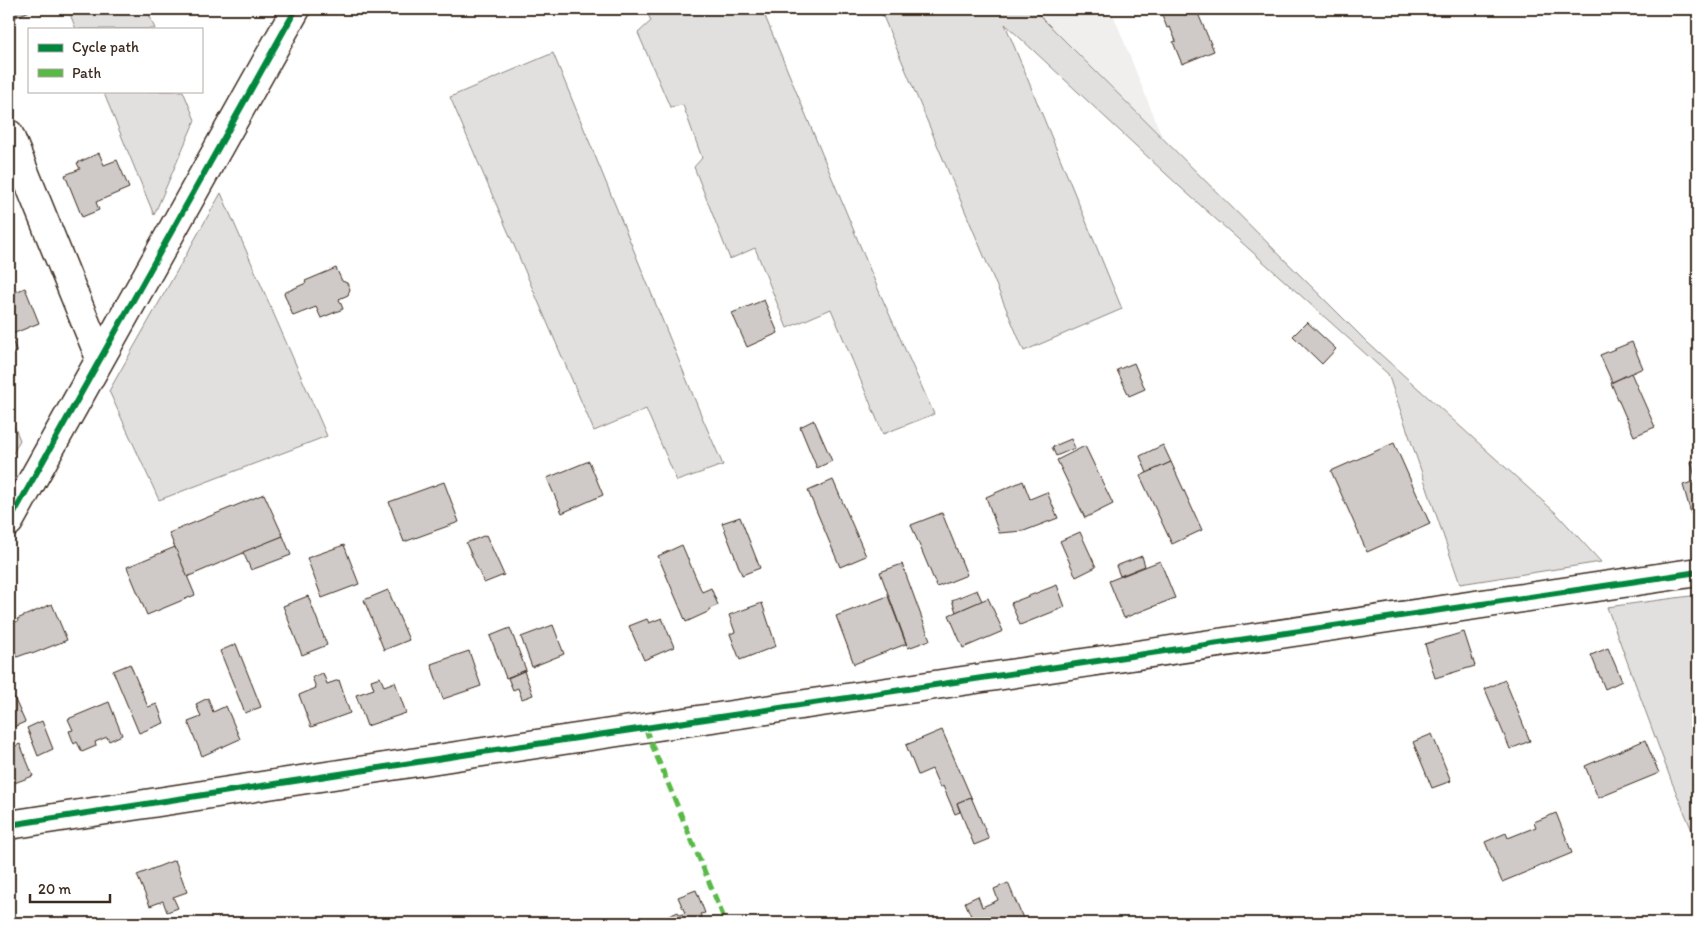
<svg xmlns="http://www.w3.org/2000/svg" width="1707" height="932" viewBox="0 0 1707 932" font-family="Itim,sans-serif">
	<rect width="100%" height="100%" fill="#fff"/>
	<filter id="ink" filterUnits="userSpaceOnUse"><feTurbulence type="fractalNoise" baseFrequency=".02" numOctaves="2"/><feDisplacementMap in="SourceGraphic" scale="10" xChannelSelector="R" yChannelSelector="G"/><feConvolveMatrix kernelMatrix="1 2 1 2 8 2 1 2 1" color-interpolation-filters="sRGB"/></filter>
	<g filter="url(#ink)">
		<!-- built -->
		<path fill="#f1efee" d="M1033,9H1111L1163,139L1083,58Z"/>
		<!-- green -->
		<g fill="#e2e0de" stroke="#8e857e">
			<path d="M68,9H147L155,29H76Z"/>
			<path d="M646,9H762L878,289L934,414L883,434L831,309L787,328L755,248L730,259L694,167L702,158L683,105L670,107L638,33L651,21Z"/>
			<path d="M880,9H1033L1368,343L1557,514L1601,562L1460,584L1388,374L1179,186L1005,24L1122,309L1024,351Z"/>
			<path d="M553,53L702,417L723,465L677,481L646,409L594,431L450,97Z"/>
			<path d="M103,91H183L195,120L154,215Z"/>
			<path d="M221,193L327,436L159,500L109,391Z"/>
			<path d="M9,414L20,440L9,461Z"/>
			<path d="M1698,595V845L1671,780L1607,607Z"/>
		</g>
		<!-- building -->
		<g fill="#cfcac7" stroke="#3b2a1e">
			<path d="M9,9H34L9,20Z"/>
			<path d="M1168,9H1196L1214,51L1182,64L1173,42L1176,41L1170,27L1167,28L1161,12Z"/>
			<path d="M99,153L104,165L117,160L129,188L96,202L99,210L82,217L65,175L80,169L77,163Z"/>
			<path d="M336,268L342,281L347,283L350,289L348,295L339,299L343,309L321,318L316,307L293,316L284,293L306,283L305,281Z"/>
			<path d="M25,288L39,323L10,335L17,352L9,355V292L10,294Z"/>
			<path d="M764,300L778,333L747,347L732,313Z"/>
			<path d="M1307,322L1336,349L1322,364L1293,336Z"/>
			<path d="M1632,342L1643,368L1612,382L1600,355Z"/>
			<path d="M1134,363L1145,389L1129,396L1117,370Z"/>
			<path d="M1631,373L1655,427L1634,436L1611,383Z"/>
			<path d="M814,420L832,461L817,468L800,427Z"/>
			<path d="M1071,439L1075,448L1056,456L1052,447Z"/>
			<path d="M1394,443L1430,524L1367,552L1331,471Z"/>
			<path d="M1163,445L1171,462L1147,473L1140,456Z"/>
			<path d="M1085,446L1113,504L1085,518L1057,460Z"/>
			<path d="M1698,460V480L1696,481L1691,462Z"/>
			<path d="M589,461L603,495L562,513L547,478Z"/>
			<path d="M1171,462L1202,530L1172,544L1140,476Z"/>
			<path d="M833,480L866,556L840,567L808,491Z"/>
			<path d="M1698,480V523L1694,524L1683,485Z"/>
			<path d="M1023,481L1030,499L1047,492L1058,518L1024,531L999,533L986,497Z"/>
			<path d="M444,482L459,522L404,542L389,502Z"/>
			<path d="M264,494L283,536L187,577L169,533Z"/>
			<path d="M942,513L967,575L937,587L911,525Z"/>
			<path d="M740,517L760,568L742,575L722,523Z"/>
			<path d="M1080,532L1096,567L1076,577L1060,541Z"/>
			<path d="M486,535L504,575L484,583L466,543Z"/>
			<path d="M283,536L291,555L251,570L243,552Z"/>
			<path d="M344,545L359,584L322,598L307,558Z"/>
			<path d="M682,545L702,592L711,588L718,605L709,609L710,611L686,622L658,556Z"/>
			<path d="M175,547L195,595L147,615L127,567Z"/>
			<path d="M1142,556L1145,566L1120,576L1116,566Z"/>
			<path d="M1160,561L1175,598L1124,618L1109,581Z"/>
			<path d="M902,564L930,640L908,648L880,572Z"/>
			<path d="M1057,585L1065,607L1020,625L1011,603Z"/>
			<path d="M388,590L409,640L384,650L364,600Z"/>
			<path d="M977,590L982,601L956,612L952,600Z"/>
			<path d="M308,596L327,645L302,655L283,606Z"/>
			<path d="M888,596L906,644L854,664L836,616Z"/>
			<path d="M988,598L1003,631L963,648L949,615Z"/>
			<path d="M762,603L776,646L740,660L730,634L735,632L729,615Z"/>
			<path d="M52,604L67,640L32,654L31,652L17,657L9,637V625L18,621L17,619Z"/>
			<path d="M662,618L674,647L644,660L629,626L647,619L649,623Z"/>
			<path d="M553,625L564,654L532,667L521,637Z"/>
			<path d="M510,628L526,670L506,678L490,636Z"/>
			<path d="M1464,632L1475,666L1435,678L1425,644Z"/>
			<path d="M236,644L261,707L245,713L220,651Z"/>
			<path d="M1608,648L1622,681L1605,689L1591,655Z"/>
			<path d="M469,651L481,686L443,699L431,664Z"/>
			<path d="M130,664L148,707L157,704L164,723L139,733L113,671Z"/>
			<path d="M524,671L533,695L522,699L518,688L513,690L508,678Z"/>
			<path d="M323,673L327,684L339,680L350,713L311,727L299,695L316,688L312,677Z"/>
			<path d="M380,677L384,686L395,682L406,713L367,726L356,695L374,689L371,680Z"/>
			<path d="M1505,680L1530,741L1510,749L1485,689Z"/>
			<path d="M12,693L25,722L9,729V695Z"/>
			<path d="M208,698L213,712L226,706L240,739L202,756L188,722L201,717L196,704Z"/>
			<path d="M109,702L122,735L109,741L107,737L95,742L96,746L82,752L77,742L74,744L69,731L73,730L68,719Z"/>
			<path d="M42,721L53,749L38,756L27,728Z"/>
			<path d="M942,730L971,797L957,803L960,812L955,814L943,786L940,788L932,769L918,775L906,745Z"/>
			<path d="M1432,734L1451,781L1432,788L1413,742Z"/>
			<path d="M1645,740L1659,773L1598,798L1585,766Z"/>
			<path d="M20,744L33,776L9,785V749Z"/>
			<path d="M971,797L989,839L974,845L957,803Z"/>
			<path d="M1556,813L1572,853L1502,882L1485,842L1506,833L1508,838L1536,827L1534,822Z"/>
			<path d="M175,860L187,892L173,897L178,908L167,912L163,901L150,906L137,875Z"/>
			<path d="M1008,883L1025,923H974L965,902L978,896L982,907L998,900L994,889Z"/>
			<path d="M696,890L705,913L700,914L704,923H664L662,919L678,912L680,915L685,913L678,897Z"/>
		</g>
		<g fill="none" stroke-linecap="round" stroke-linejoin="round">
			<!-- minor casing -->
			<g stroke="#3b2a1e" stroke-width="31">
				<g id="minor">
					<path d="M9,134L100,358"/>
					<path d="M9,522L296,9"/>
					<path d="M9,825L476,753L1698,572"/>
				</g>
			</g>
			<!-- minor -->
			<use href="#minor" stroke="#fff" stroke-width="28"/>
			<!-- quiet -->
			<path stroke="#58b947" stroke-width="5" stroke-dasharray="10 5" stroke-linecap="butt" d="M645,728L726,923"/>
			<!-- cycleway casing -->
			<g stroke="#fff" stroke-width="9">
				<g id="cycleway">
					<path d="M9,522L296,9"/>
					<path d="M9,825L476,753L1698,572"/>
				</g>
			</g>
			<!-- cycleway -->
			<use href="#cycleway" stroke="#00873e" stroke-width="6"/>
		</g>
	</g>
	<!-- margin -->
	<rect width="1707" height="932" fill="none" stroke="#fff" stroke-width="30"/>
	<rect x="15" y="15" width="1677" height="902" fill="none" stroke="#3b2a1e" stroke-width="2" filter="url(#ink)"/>
	<!-- legend -->
	<rect x="28" y="28" width="175" height="65" fill="#ffffff" stroke="#b1aaa5"/>
	<rect x="38" y="44" width="25" height="8" fill="#00873e" stroke="#b1aaa5"/>
	<text x="72" y="52" font-size="15" fill="#3b2a1e">Cycle path</text>
	<rect x="38" y="69" width="25" height="8" fill="#58b947" stroke="#b1aaa5"/>
	<text x="72" y="78" font-size="15" fill="#3b2a1e">Path</text>
	<!-- scale -->
	<path d="M30 894v8h80v-8" fill="none" stroke="#3b2a1e" stroke-width="2.5"/>
	<text x="38" y="894" font-size="15" fill="#3b2a1e" stroke="#ffffff" stroke-width="4" paint-order="stroke">20 m</text>
</svg>
